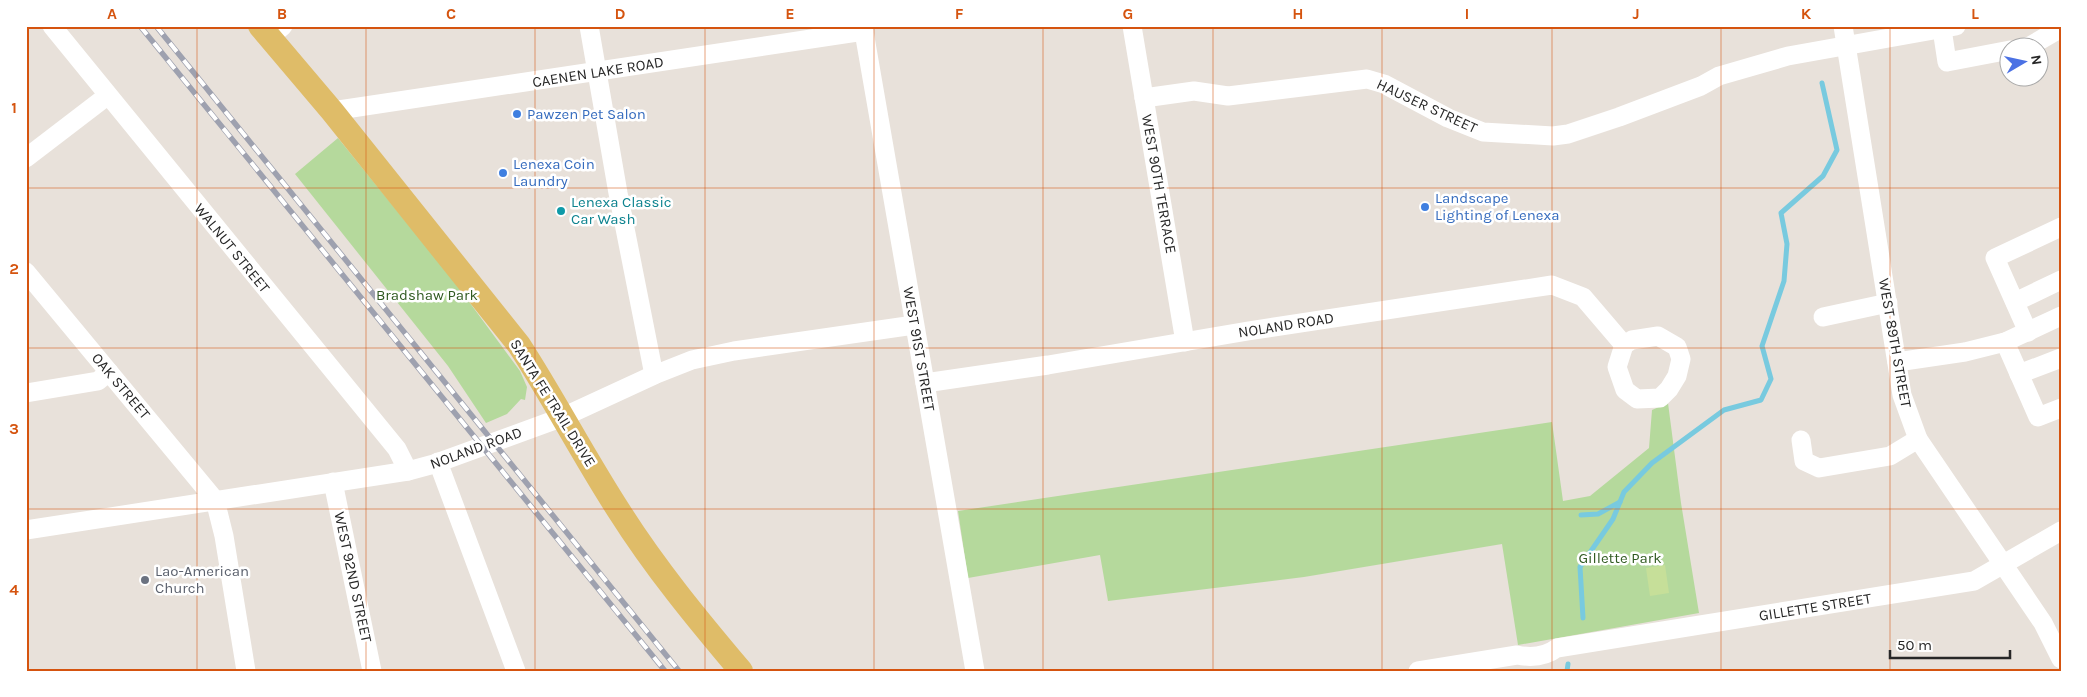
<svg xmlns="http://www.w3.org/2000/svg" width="2087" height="697" viewBox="0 0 2087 697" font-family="Karla,sans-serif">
	<rect width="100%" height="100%" fill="#e8e1da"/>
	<!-- green -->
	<g fill="#b5d99c">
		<path d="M338,138L453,280L520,371L527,387L525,400L521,399L507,414L486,423L448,366L295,174Z"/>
		<path d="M1668,403L1681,503L1699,613L1518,645L1502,544L1304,577L1108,601L1100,555L968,578L958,511L1552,422L1563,501L1590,496L1649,448L1652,410Z"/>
	</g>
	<!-- pitch -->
	<path fill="#c6df99" d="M1665,565L1669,593L1650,596L1646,568Z"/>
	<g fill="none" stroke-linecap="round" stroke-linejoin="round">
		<!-- stream -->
		<g stroke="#78cadf" stroke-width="5">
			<path d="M1581,515L1598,514L1620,502"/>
			<path d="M1583,618L1580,567L1613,519L1624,492L1652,463L1724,410L1761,400L1771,379L1762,346L1784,281L1787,244L1781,213L1823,176L1837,150L1822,83"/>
			<path d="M1567,671L1568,664"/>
		</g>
		<!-- minor -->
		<g stroke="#fff" stroke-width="19">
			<path d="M52,26L397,449L408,471"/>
			<path d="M589,26L618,193L654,375"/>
			<path d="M863,26L975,671"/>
			<path d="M1132,26L1185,342"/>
			<path d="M1843,26L1902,395L1918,439L2043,623L2061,659"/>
			<path d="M1942,29L1947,62L2010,50"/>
			<path d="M270,37L283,26"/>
			<path d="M2023,48L2030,46L2061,28"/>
			<path d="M1144,98L1194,91L1228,96L1367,79L1384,84L1448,118L1483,132L1553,136L1568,134L1619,117L1701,86L1719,76L1788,56L1956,26"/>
			<path d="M332,111L864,31"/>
			<path d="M26,158L107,96"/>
			<path d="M26,272L215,500L224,536L246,671"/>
			<path d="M2015,302L2061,280"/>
			<path d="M1823,317L1888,303"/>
			<path d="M2028,332L1995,258L2061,227"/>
			<path d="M1658,336L1677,347L1681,359L1677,376L1669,389L1660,398L1637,399L1625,390L1617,367L1624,345L1632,340Z"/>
			<path d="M2005,342L2038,417L2061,408"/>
			<path d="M1897,362L1965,352L2005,342L2061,316"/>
			<path d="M2019,374L2061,358"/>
			<path d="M925,383L1048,365L1248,331L1552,285L1583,297L1624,345"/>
			<path d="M26,393L98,381L109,372"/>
			<path d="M1801,440L1804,461L1819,468L1890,456L1918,439"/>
			<path d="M438,462L516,671"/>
			<path d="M333,482L372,671"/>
			<path d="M26,530L408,471L434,464L563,417L654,375L692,360L734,351L914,325"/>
			<path d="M1418,671L1517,655C1532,658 1545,657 1557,648L1974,581L2061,531"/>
		</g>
		<!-- major -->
		<path stroke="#dfbc68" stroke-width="24" d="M260,26L332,111L519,345C554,399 584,457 619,511C655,568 698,620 741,671"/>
		<!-- rail casing -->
		<g stroke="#9ea1af" stroke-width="5.5">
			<g id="rail">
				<path d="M140,26L665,671"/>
				<path d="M156,26L679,671"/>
			</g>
		</g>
		<!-- rail -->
		<use href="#rail" stroke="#fff" stroke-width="4" stroke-dasharray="11" stroke-linecap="butt"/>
	</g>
	<!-- grid -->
	<path fill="none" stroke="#d5540f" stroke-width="1" stroke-opacity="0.55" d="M197,26V671M366,26V671M535,26V671M705,26V671M874,26V671M1043,26V671M1213,26V671M1382,26V671M1552,26V671M1721,26V671M1890,26V671M26,188H2061M26,348H2061M26,509H2061"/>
	<!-- markers -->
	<g fill="#3f7fe0" stroke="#fff" stroke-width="2">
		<circle cx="517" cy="114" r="5"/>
		<circle cx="503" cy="173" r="5"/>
		<circle cx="1425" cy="207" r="5"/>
	</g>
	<circle fill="#0f9aa8" stroke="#fff" stroke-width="2" cx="561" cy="211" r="5"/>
	<circle fill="#6b7280" stroke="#fff" stroke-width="2" cx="145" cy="580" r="5"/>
	<g text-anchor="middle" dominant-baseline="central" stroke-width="5" stroke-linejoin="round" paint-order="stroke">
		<!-- street labels -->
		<g font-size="15" fill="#272727" stroke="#fff">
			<text transform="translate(598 72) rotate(-9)">CAENEN LAKE ROAD</text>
			<text transform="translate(1427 106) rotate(25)">HAUSER STREET</text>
			<text transform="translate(1159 184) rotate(80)">WEST 90TH TERRACE</text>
			<text transform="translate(232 248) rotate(51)">WALNUT STREET</text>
			<text transform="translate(1286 325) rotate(-9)">NOLAND ROAD</text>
			<text transform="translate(1895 343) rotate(80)">WEST 89TH STREET</text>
			<text transform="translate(919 349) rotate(80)">WEST 91ST STREET</text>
			<text transform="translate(121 386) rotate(50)">OAK STREET</text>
			<text transform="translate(553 403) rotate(58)">SANTA FE TRAIL DRIVE</text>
			<text transform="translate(476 448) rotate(-20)">NOLAND ROAD</text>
			<text transform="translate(353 577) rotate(78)">WEST 92ND STREET</text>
			<text transform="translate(1815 607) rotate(-9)">GILLETTE STREET</text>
		</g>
		<!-- shop labels -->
		<g font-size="15" fill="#366cbe" stroke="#fff" text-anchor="start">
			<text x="527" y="114">Pawzen Pet Salon</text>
			<text x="513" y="164">Lenexa Coin<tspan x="513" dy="17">Laundry</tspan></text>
			<text x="1435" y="198">Landscape<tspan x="1435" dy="17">Lighting of Lenexa</tspan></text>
		</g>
		<!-- culture labels -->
		<g font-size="15" fill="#0d838f" stroke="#fff" text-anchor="start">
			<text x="571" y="202">Lenexa Classic<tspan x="571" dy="17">Car Wash</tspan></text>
		</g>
		<!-- park labels -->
		<g font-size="15" fill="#305a21" stroke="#fff">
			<text x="427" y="295">Bradshaw Park</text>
			<text x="1620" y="558">Gillette Park</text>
		</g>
		<!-- worship labels -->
		<g font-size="15" fill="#5b616d" stroke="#fff" text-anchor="start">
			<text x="155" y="571">Lao-American<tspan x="155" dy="17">Church</tspan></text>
		</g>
	</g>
	<!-- border -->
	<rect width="2087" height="697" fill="none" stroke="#ffffff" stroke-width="55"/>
	<!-- north arrow -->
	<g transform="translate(2024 62) rotate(81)"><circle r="24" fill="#ffffff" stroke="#a9a9a9"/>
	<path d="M0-4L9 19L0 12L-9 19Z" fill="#4b71e4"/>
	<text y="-8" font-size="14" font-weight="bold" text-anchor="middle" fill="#272727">N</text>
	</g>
	<!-- scale -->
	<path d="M1890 650v8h120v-8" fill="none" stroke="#272727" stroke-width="2.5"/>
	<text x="1897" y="650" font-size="15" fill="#272727" stroke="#ffffff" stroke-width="4" paint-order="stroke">50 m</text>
	<rect x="28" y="28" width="2032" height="642" fill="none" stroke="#d5540f" stroke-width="2"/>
	<g font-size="16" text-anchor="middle" font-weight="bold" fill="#d5540f">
		<text x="112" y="19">A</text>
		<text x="282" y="19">B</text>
		<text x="451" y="19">C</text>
		<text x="620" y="19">D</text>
		<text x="790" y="19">E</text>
		<text x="959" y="19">F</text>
		<text x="1128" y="19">G</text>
		<text x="1298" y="19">H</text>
		<text x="1467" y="19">I</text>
		<text x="1636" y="19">J</text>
		<text x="1806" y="19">K</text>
		<text x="1975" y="19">L</text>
		<text x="14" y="113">1</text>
		<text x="14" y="274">2</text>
		<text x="14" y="434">3</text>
		<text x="14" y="595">4</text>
	</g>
</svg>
